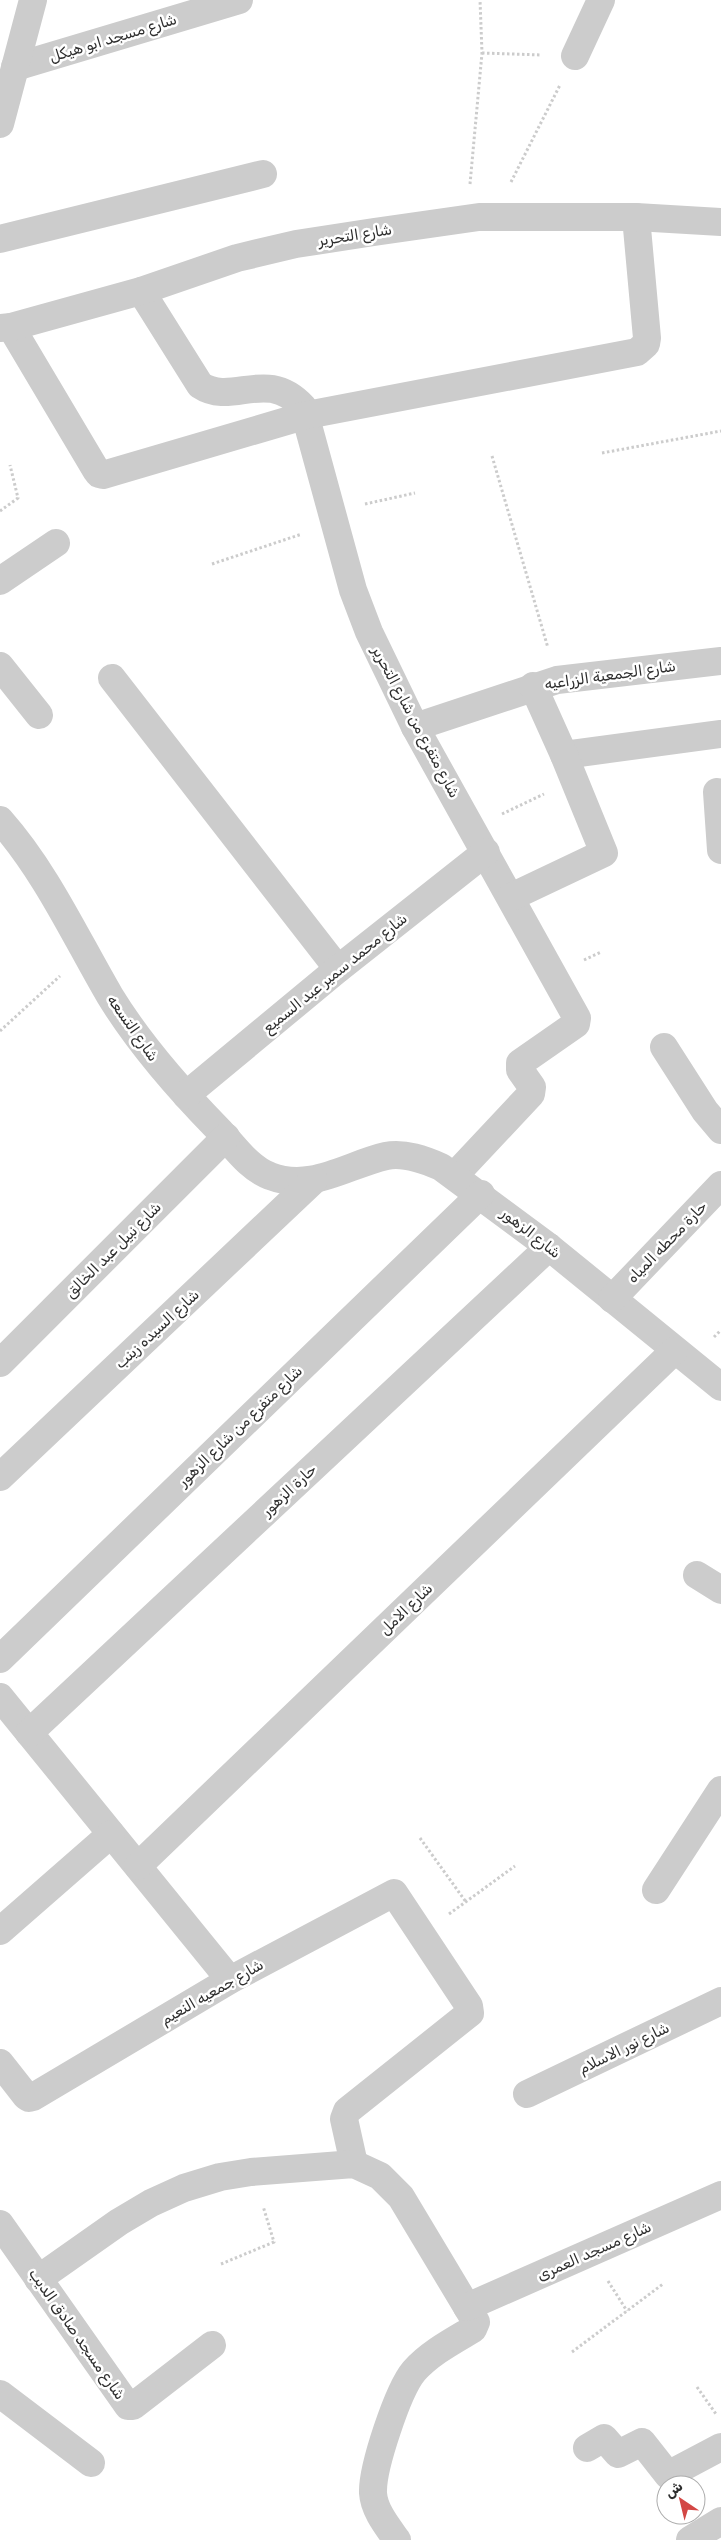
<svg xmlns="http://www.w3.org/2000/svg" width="721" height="2540" viewBox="0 0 721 2540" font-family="Rubik,'Noto Naskh Arabic',sans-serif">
	<rect width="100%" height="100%" fill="#fff"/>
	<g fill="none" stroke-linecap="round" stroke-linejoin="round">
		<!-- path -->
		<g stroke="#ccc" stroke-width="3" stroke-dasharray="2.5 2.5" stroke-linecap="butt">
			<path d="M482,53L541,55"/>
			<path d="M511,182L560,85"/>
			<path d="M470,184L482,53L480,0"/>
			<path d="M602,453L721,431"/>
			<path d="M492,456L548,648"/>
			<path d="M365,504L415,493"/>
			<path d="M0,511L18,498L10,465"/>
			<path d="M212,564L302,534"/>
			<path d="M502,814L544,794"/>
			<path d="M584,960L601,952"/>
			<path d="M0,1031L60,976"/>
			<path d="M714,1337L721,1330"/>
			<path d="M420,1838L466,1902"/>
			<path d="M449,1914L515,1866"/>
			<path d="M221,2264L274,2242L263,2206"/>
			<path d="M608,2281L627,2311"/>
			<path d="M572,2352L663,2284"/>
			<path d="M697,2387L716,2414"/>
		</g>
		<!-- street -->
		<g stroke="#ccc" stroke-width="28">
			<path d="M575,56L601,0"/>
			<path d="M15,67L239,0"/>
			<path d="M0,124L33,0"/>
			<path d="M0,239L263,174"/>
			<path d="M141,291L200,385C233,407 266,367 303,407L353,590L369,632L415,727L577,1018L576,1024L520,1063V1070L532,1087L531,1094L455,1175"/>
			<path d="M11,327L96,470L99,474L103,475L307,415L637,352L646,344L647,338L636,217"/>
			<path d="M0,328L11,327L141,291L237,258L296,244L374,232L479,217H636L721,222"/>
			<path d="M0,581L56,543"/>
			<path d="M0,666L39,715"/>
			<path d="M112,678L338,969"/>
			<path d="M415,727L557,680L721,661"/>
			<path d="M564,755L721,734"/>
			<path d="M717,792L721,850"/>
			<path d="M0,820C46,872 75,936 110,996C140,1045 177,1087 217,1128C233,1144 248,1168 270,1176C311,1192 347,1165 386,1156C404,1152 425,1160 441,1167L549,1247L721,1387"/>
			<path d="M511,897L604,853L564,755L533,686"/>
			<path d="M664,1047L705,1111L721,1130"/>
			<path d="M186,1095L338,969L486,852"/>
			<path d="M612,1299L721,1185"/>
			<path d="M0,1363L226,1137"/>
			<path d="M0,1477L314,1180"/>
			<path d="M697,1575L721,1590"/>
			<path d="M0,1659L481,1194"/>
			<path d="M0,1697L230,1980"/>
			<path d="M29,1733L549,1247"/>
			<path d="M138,1866L674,1351"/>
			<path d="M656,1890L721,1790"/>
			<path d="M0,1931L111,1834"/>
			<path d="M0,2063L26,2096L29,2098L33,2097L230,1980L394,1893L469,2006L470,2013L347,2111L344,2119L354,2164"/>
			<path d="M527,2094L721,2001"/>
			<path d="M0,2224L128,2406H133L212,2345"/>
			<path d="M38,2279L119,2222L151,2203L184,2188L220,2177L251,2172L354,2164L380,2176L401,2197L476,2322L473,2329C453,2341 430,2353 414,2371C398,2390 372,2468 373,2493C374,2510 387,2526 397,2540"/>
			<path d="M467,2307L721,2195"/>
			<path d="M0,2394L91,2463"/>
			<path d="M587,2448L604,2438L618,2454L642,2442L668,2475L721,2447"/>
			<path d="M690,2540L721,2521"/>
		</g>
	</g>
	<g text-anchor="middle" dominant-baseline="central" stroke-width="5" stroke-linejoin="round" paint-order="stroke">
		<!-- street labels -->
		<g font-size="15" fill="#2f2f2f" stroke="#fff">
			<text transform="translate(113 38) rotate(-17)">شارع مسجد ابو هيكل</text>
			<text transform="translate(355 235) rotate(-9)">شارع التحرير</text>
			<text transform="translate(610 675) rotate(-8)">شارع الجمعية الزراعيه</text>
			<text transform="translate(416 722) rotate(62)">شارع متفرع من شارع التحرير</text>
			<text transform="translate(335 973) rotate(-39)">شارع محمد سمير عبد السميع</text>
			<text transform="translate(133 1028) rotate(55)">شارع التسعه</text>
			<text transform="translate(531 1233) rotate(38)">شارع الزهور</text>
			<text transform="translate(667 1242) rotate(-46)">حارة محطه المياه</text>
			<text transform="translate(113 1250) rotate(-45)">شارع نبيل عبد الخالق</text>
			<text transform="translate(157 1329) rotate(-43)">شارع السيده زينب</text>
			<text transform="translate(240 1426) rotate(-44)">شارع متفرع من شارع الزهور</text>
			<text transform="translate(289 1490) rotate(-43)">حارة الزهور</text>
			<text transform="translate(406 1609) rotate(-44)">شارع الامل</text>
			<text transform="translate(212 1992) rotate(-30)">شارع جمعيه النعيم</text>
			<text transform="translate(624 2048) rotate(-26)">شارع نور الاسلام</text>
			<text transform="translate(594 2251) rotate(-24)">شارع مسجد العمرى</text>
			<text transform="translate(77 2334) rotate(55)">شارع مسجد صادق الديب</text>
		</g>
	</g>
	<!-- north arrow -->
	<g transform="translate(681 2500) rotate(325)"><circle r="24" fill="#ffffff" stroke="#acacac"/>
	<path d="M0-4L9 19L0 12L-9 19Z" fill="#d34745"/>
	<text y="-8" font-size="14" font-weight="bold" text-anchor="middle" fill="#2f2f2f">ش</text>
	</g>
</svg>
